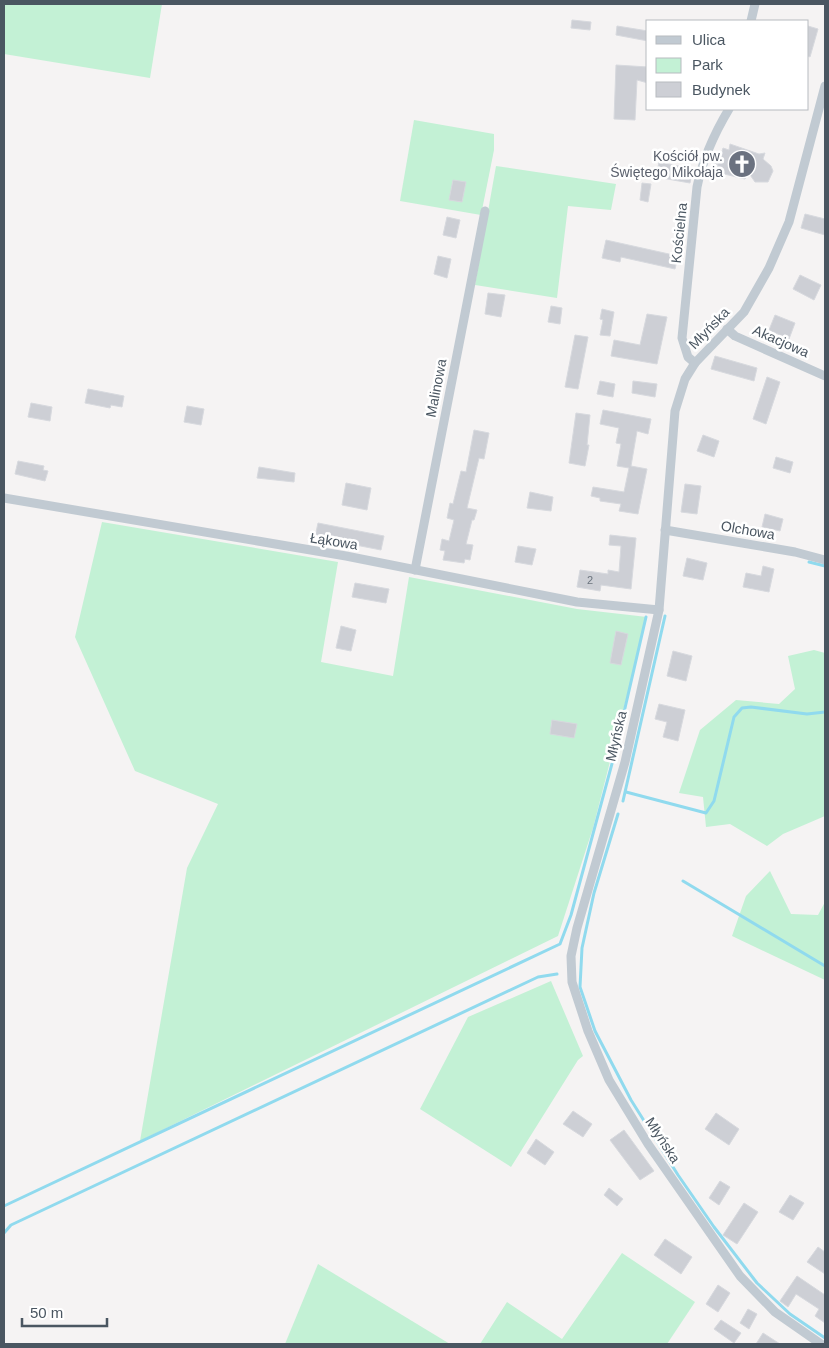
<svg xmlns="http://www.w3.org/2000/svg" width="829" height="1348" viewBox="0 0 829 1348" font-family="Arial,sans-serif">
	<rect width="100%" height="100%" fill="#f5f3f3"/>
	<!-- green -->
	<g fill="#c3f1d5">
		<path d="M4,4H162L150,78L4,54Z"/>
		<path d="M414,120L494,134V150L481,215L400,201Z"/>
		<path d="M496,166L616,184L611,210L568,206L557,298L475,285Z"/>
		<path d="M102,522L338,562L321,662L393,676L409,577L577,609L647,617L593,828L558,936L140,1141L187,868L218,804L135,771L75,637Z"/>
		<path d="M814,650L825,653V816L783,834L767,846L730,824L706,827L703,797L679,793L700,730L736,700L779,704L795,689L788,656Z"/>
		<path d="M770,871L791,914L818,915L825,902V980L732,936L746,896Z"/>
		<path d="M551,981L583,1056L578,1060L511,1167L420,1109L468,1017Z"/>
		<path d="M622,1253L695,1302L667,1344H480L507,1302L562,1339Z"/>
		<path d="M318,1264L450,1344H285Z"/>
	</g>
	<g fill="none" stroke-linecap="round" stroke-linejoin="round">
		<!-- stream -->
		<g stroke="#90daee" stroke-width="3">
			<path d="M809,562L825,566"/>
			<path d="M626,792L706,813L714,801L734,717L742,708L751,707L807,714L825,712"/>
			<path d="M623,801L665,616"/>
			<path d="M618,814L594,893L582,948L580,987L595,1031L631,1100L678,1175L714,1227L757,1283L790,1314L825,1338"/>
			<path d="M683,881L825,966"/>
			<path d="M4,1206L560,944L571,915L613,760L646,617"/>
			<path d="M4,1233L11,1225L538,977L557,974"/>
		</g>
	</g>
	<!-- building -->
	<g fill="#cdcfd5" stroke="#d7d9de">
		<path d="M572,20L591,22L590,30L571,28Z"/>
		<path d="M617,26L648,31V41L616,35Z"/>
		<path d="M808,26L818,29L810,57L808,56Z"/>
		<path d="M616,65L648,67V83L637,80L635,120L614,119Z"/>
		<path d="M730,144L759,154L765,153L763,159L771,166L773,171L768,182H755L748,172L745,179L716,172L718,165L711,162L714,153L721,155L723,148L729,150Z"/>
		<path d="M659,162L693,169L690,183L656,177Z"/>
		<path d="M453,180L466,182L462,202L449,200Z"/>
		<path d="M642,183L651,184L648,202L640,200Z"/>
		<path d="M805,214L825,219V235L801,228Z"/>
		<path d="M447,217L460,220L456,238L443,235Z"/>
		<path d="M606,240L678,256L675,269L621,257L620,262L602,258Z"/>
		<path d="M438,256L451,259L447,278L434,274Z"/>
		<path d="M800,275L821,285L814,300L793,289Z"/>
		<path d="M488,293L505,295L501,317L485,314Z"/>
		<path d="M551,306L562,308L560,324L548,322Z"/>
		<path d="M602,309L614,312L610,336L600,335L603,320L600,319Z"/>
		<path d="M647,314L667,317L657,364L611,356L614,340L640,345Z"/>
		<path d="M775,315L795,323L789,339L769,330Z"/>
		<path d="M575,335L588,337L578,389L565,387Z"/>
		<path d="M715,356L757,368L754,381L711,369Z"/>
		<path d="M767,377L780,382L766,424L753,419Z"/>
		<path d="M600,381L615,384L613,397L597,394Z"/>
		<path d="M633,381L657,384L655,397L632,393Z"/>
		<path d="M88,389L124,396L122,407L111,405L110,408L85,403Z"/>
		<path d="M31,403L52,407L50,421L28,417Z"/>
		<path d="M187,406L204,409L201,425L184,422Z"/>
		<path d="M603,410L651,419L648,434L637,431L631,466L647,469L638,514L619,511L621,504L600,501V498L591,496L593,487L624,492L629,468L617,466L621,444L616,443L619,428L600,424Z"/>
		<path d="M576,413L590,415L587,445H589L585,466L569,463Z"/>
		<path d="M474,430L489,433L484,459L479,458L467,508L477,510L474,520H472L466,544L473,545L470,560L465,559L464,563L443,560L445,551L440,550L442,539L449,541L454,520L447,518L450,503L453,504L461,471L466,472Z"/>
		<path d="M703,435L719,441L714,457L697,451Z"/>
		<path d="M776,457L793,462L790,473L773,468Z"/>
		<path d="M18,461L44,466L43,470L48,471L45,481L15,474Z"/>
		<path d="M259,467L295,473L294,482L257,478Z"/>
		<path d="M346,483L371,488L367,510L342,505Z"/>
		<path d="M685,484L701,486L697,514L681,512Z"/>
		<path d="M530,492L553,497L551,511L527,508Z"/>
		<path d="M765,514L783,519L780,531L762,527Z"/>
		<path d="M318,523L384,536L381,550L315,537Z"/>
		<path d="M610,535L636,538L631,589L601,585L600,591L577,587L580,570L608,574V570L619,572L621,546L609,545Z"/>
		<path d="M518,546L536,549L532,565L515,562Z"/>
		<path d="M687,558L707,563L703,580L683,576Z"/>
		<path d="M763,566L774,569L769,592L743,587L746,573L761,576Z"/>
		<path d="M355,583L389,589L386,603L352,597Z"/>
		<path d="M341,626L356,630L351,651L336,648Z"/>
		<path d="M616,631L628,634L621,665L610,663Z"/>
		<path d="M673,651L692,656L686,681L667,676Z"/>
		<path d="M659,704L685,710L678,741L663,737L667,722L655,719Z"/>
		<path d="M552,720L577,724L574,738L550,734Z"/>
		<path d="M573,1111L592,1124L583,1137L563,1124Z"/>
		<path d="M716,1113L739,1129L729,1145L705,1129Z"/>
		<path d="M624,1130L654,1171L640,1180L610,1140Z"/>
		<path d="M536,1139L554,1152L545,1165L527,1153Z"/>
		<path d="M720,1181L730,1187L719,1205L709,1198Z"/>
		<path d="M609,1188L623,1199L617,1206L604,1195Z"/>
		<path d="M790,1195L804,1203L793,1220L779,1212Z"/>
		<path d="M744,1203L758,1212L737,1244L723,1235Z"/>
		<path d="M665,1239L692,1257L681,1274L654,1255Z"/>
		<path d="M818,1247L825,1252V1274L807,1262Z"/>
		<path d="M797,1276L825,1295V1323L815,1316L819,1309L796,1294L788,1307L780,1301Z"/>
		<path d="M718,1285L730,1293L718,1312L706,1304Z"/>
		<path d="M748,1309L757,1314L749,1329L740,1323Z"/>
		<path d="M721,1320L741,1333L734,1343L714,1329Z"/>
		<path d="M763,1333L780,1344H756Z"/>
	</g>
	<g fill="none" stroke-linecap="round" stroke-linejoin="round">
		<!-- minor -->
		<g stroke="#c1cad2" stroke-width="9">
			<path d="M751,21L755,4"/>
			<path d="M727,329L735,336L825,376"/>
			<path d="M695,363L688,357L682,338L697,187C703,158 714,134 729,109"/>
			<path d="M4,498L346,556L577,602L659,610"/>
			<path d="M665,530L795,552L825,560"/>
			<path d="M415,570L485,211"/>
			<path d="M821,1344L775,1312L740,1276L648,1144L609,1080L588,1031L572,982L571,956L577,928L625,762L659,610L675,411L685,379L695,363L744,312L769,268L789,222L825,86"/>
		</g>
	</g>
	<!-- icons -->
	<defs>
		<g id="church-disc" transform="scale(1.4375)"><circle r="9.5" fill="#6b7280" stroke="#fff"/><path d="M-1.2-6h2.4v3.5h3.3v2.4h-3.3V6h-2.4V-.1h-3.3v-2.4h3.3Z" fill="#fff"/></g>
	</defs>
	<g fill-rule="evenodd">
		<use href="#church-disc" x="742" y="164"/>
	</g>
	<g text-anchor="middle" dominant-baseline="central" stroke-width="5" stroke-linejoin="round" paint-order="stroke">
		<!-- number labels -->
		<g font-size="11" fill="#6b747e">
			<text x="590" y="580">2</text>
		</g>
		<!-- worship labels -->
		<g font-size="14" fill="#5b616d" stroke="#fff" text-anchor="end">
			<text x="723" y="156">Kościół pw.<tspan x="723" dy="16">Świętego Mikołaja</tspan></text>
		</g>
		<!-- street labels -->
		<g font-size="14" fill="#4a5661" stroke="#fff">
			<text transform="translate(679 233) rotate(-84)">Kościelna</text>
			<text transform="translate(709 328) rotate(-46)">Młyńska</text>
			<text transform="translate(781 341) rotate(24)">Akacjowa</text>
			<text transform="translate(436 388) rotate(-79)">Malinowa</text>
			<text transform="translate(748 530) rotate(10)">Olchowa</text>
			<text transform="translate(334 541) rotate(9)">Łąkowa</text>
			<text transform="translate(616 736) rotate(-77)">Młyńska</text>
			<text transform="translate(663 1140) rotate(57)">Młyńska</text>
		</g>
	</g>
	<!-- border -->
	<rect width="829" height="1348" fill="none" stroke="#4a5661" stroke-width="10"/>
	<!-- legend -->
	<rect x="646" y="20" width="162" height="90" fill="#ffffff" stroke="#b7bbc0"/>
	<rect x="656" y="36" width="25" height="8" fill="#c1cad2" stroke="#b7bbc0"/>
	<text x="692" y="45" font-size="15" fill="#4a5661">Ulica</text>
	<rect x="656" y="58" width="25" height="15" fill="#c3f1d5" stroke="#b7bbc0"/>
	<text x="692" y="70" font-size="15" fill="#4a5661">Park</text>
	<rect x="656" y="82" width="25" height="15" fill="#cdcfd5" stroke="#b7bbc0"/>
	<text x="692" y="95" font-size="15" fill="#4a5661">Budynek</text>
	<!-- scale -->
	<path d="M22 1318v8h85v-8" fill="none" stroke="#4a5661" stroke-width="2.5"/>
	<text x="30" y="1318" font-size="15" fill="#4a5661" stroke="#ffffff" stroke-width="4" paint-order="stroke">50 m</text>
</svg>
